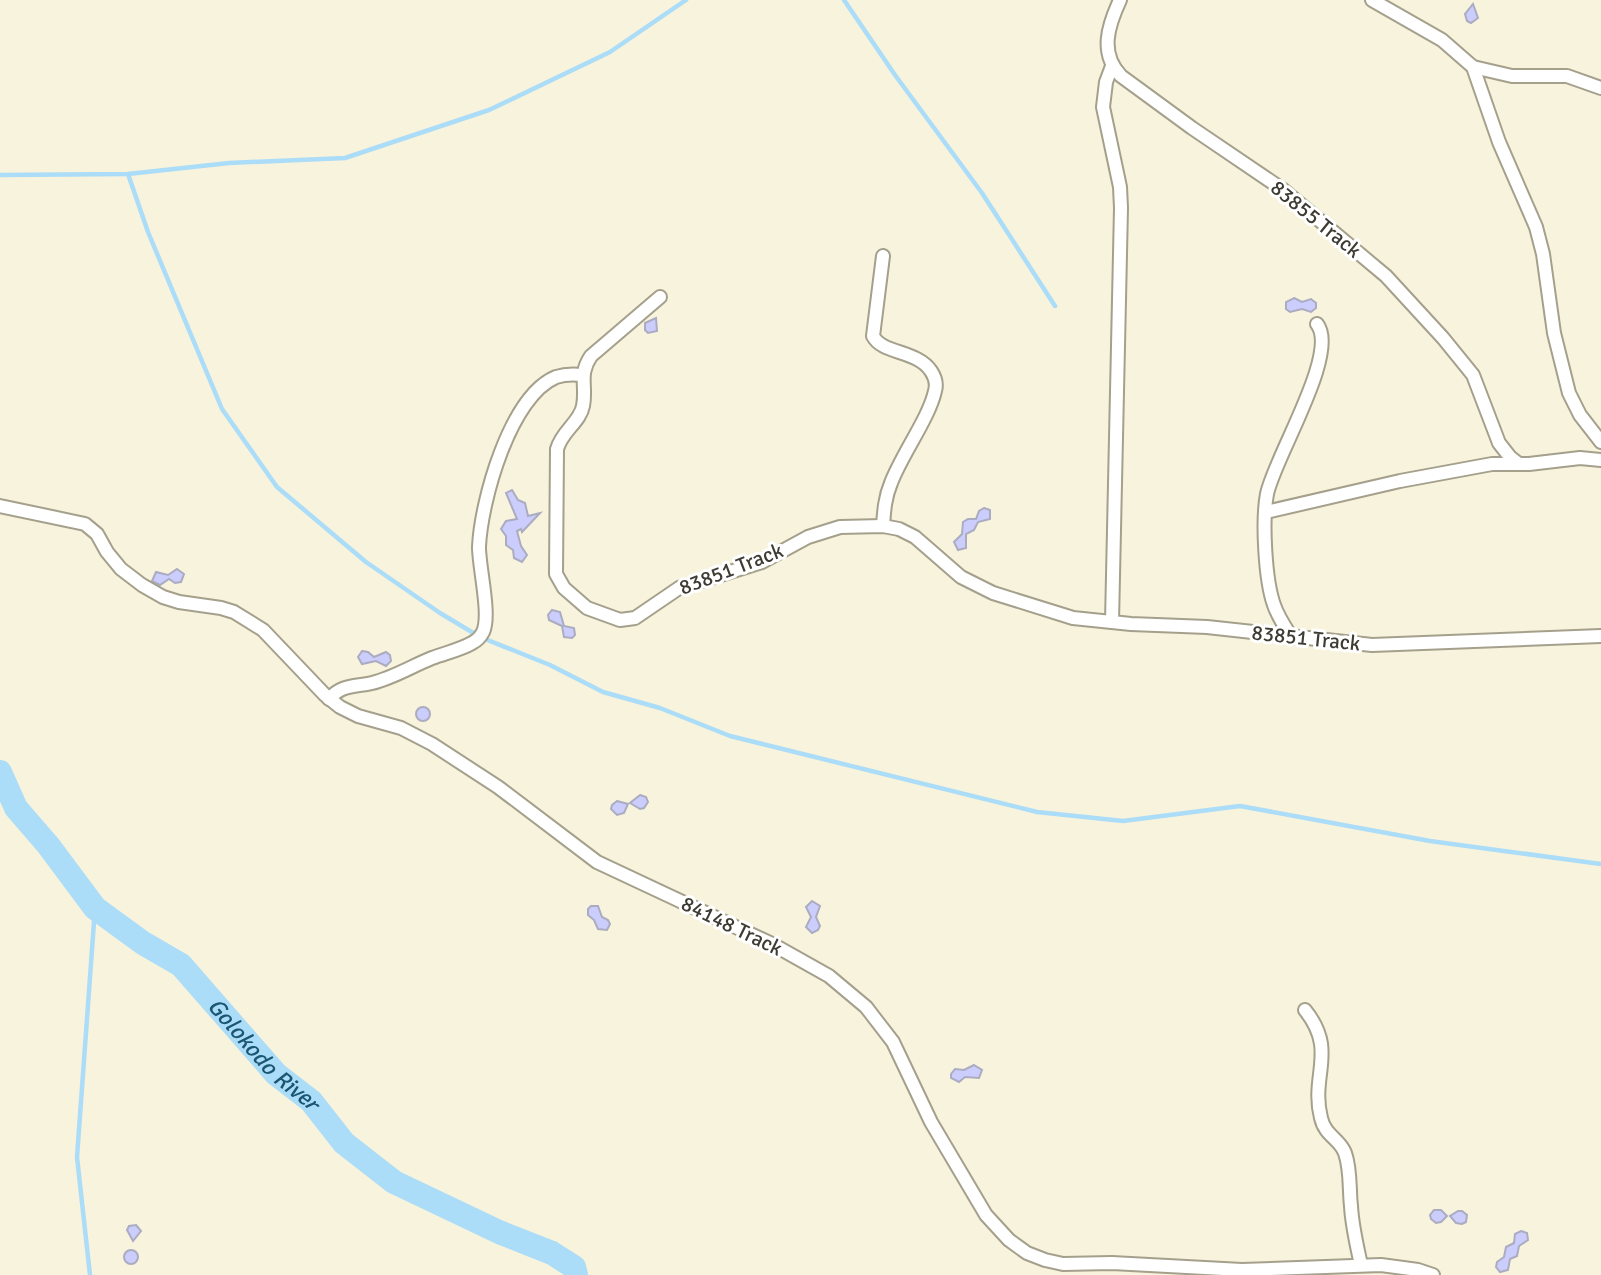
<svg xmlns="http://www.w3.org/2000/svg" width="1601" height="1275" viewBox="0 0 1601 1275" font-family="Signika,sans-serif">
	<rect width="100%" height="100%" fill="#f8f3dd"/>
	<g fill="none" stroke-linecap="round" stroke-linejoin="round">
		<!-- stream -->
		<g stroke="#abdcf8" stroke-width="4.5">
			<path d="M844,0L895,75L982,193L1055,306"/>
			<path d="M128,174L148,232L222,409L277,487L366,562L440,613L480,637L550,665L603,692L660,708L730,736L1037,812L1123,821L1240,806L1430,841L1601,864"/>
			<path d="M0,175L128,174L229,163L345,158L489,110L610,52L686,0"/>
			<path d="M90,1275L77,1157L95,908"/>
		</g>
		<!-- river -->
		<path stroke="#abdcf8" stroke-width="24" id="s1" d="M0,772L16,808L48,845L95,908L143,943L181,965L276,1074L311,1101L344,1143L394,1182L499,1232L552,1253L574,1267L576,1275"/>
	</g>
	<!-- building -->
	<g fill="#cbcdfc" stroke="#abacc1" stroke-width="2">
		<path d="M1473,4L1478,18L1471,23L1467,21L1465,14Z"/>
		<path d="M1294,298L1302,302L1311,299L1316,303V308L1311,312L1302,309L1290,312L1286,309V302Z"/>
		<path d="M656,318L657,331L648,333L645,330V323Z"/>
		<path d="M512,490L518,500L525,503L528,516L540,513L522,532L521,529L517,531L521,546L527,555L522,562L514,558L513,550L506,545V536L501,529L506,521L517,519L506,493Z"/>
		<path d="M984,508L990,510V519L978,522L974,530L966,534V548L958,550L954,542L962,534L963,522L968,519H976L979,511Z"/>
		<path d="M177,569L184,574L181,582L175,583L169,579L160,585L152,581L156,572L168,575Z"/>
		<path d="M552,610L560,612L564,626L574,628L575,635L572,638L564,637L562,626L549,620L548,615Z"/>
		<path d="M362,651L368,652L374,657L386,652L390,655L391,661L386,666L376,661L362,664L358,657Z"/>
		<circle cx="423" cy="714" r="7"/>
		<path d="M640,795L646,797L648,802L644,808L640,809L630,803Z"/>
		<path d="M617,801L628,804L624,813L617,815L611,809L612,805Z"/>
		<path d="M812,901L820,906L816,917L820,926L818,930L812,933L806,927L811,917L806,907Z"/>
		<path d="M591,906H598L602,917L608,920L610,924L607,930L598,929L594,920L588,915V909Z"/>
		<path d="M974,1065L982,1070L979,1078L965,1077L959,1082L951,1078V1074L955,1069L964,1070Z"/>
		<path d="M1434,1210H1441L1447,1216L1441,1222L1436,1223L1431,1219L1430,1215Z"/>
		<path d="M1458,1211H1462L1467,1215L1466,1222L1462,1224L1456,1223L1450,1216Z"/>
		<path d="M136,1225L141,1231L133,1241L127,1230L129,1226Z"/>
		<path d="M1521,1231L1527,1233L1528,1240L1519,1246L1517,1256L1510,1259L1508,1270L1500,1272L1496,1267L1497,1262L1504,1257L1506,1247L1514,1243L1515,1234Z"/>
		<circle cx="131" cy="1257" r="7"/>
	</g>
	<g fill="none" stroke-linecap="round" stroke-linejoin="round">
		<!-- street casing -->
		<g stroke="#a4a08c" stroke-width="16">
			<g id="street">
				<path d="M1120,0C1108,26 1099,53 1121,76L1192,128L1282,189L1386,276L1443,338L1473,375L1499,443L1510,457L1519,464"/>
				<path d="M1372,0L1442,40L1473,67L1499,142L1536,227L1543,254L1554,333L1569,393L1580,415L1601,442"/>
				<path d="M1112,66L1106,82L1103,107L1120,187L1121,208L1112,622"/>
				<path d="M1473,67L1512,76H1567L1601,88"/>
				<path d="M883,256L873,336C882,354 917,350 931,371C935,377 937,384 935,391C929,418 902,454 891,483C885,497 884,511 883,526"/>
				<path d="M660,297L591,356C578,375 587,386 583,406C580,422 562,431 557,449L556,574L564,588L587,608L620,620L635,618L679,588L762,562L808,537L840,527L883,526L899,529L915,537L961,577L993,593L1073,618L1131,624L1207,627L1372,645L1601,636"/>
				<path d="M0,506L85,524L97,534L107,552L121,569L142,585L163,597L179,602L221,608L234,612L263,630L325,695L340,707L358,716L401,728L432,744L498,787L597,862L772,944L829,976L866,1007L893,1042L931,1122L986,1215L1009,1240L1027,1253L1045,1260L1063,1264L1112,1263L1242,1270L1381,1265L1418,1270L1433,1275"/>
				<path d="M1266,512L1400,481L1492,464H1529L1580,458L1601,460"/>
				<path d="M1292,638C1285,627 1278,617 1274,605C1265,580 1262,520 1267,494C1274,458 1340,353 1317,324"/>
				<path d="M329,699C342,684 355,687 372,683C393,678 412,666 432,658C445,653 460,650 472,643C476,641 481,636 483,632C491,615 479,568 479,547C481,501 510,396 556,377C565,374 574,374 582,375"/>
				<path d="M1305,1010C1338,1051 1310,1075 1321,1118C1325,1136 1340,1139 1345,1153C1351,1170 1349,1189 1351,1206C1352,1226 1357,1246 1361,1265"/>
			</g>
		</g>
		<!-- street -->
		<use href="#street" stroke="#fff" stroke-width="12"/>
	</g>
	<g text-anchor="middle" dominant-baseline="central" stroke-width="6" stroke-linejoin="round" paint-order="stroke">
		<!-- street labels -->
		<g font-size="21" fill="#3d3b32" stroke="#fff">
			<text transform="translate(1316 219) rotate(39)">83855 Track</text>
			<text transform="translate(731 569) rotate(-21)">83851 Track</text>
			<text transform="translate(1306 638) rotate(6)">83851 Track</text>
			<text transform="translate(732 926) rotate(26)">84148 Track</text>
		</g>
		<!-- water labels -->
		<g font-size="23" font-style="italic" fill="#1a5571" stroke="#fff">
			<text stroke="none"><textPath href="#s1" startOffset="392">Golokodo River</textPath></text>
		</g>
	</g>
</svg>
